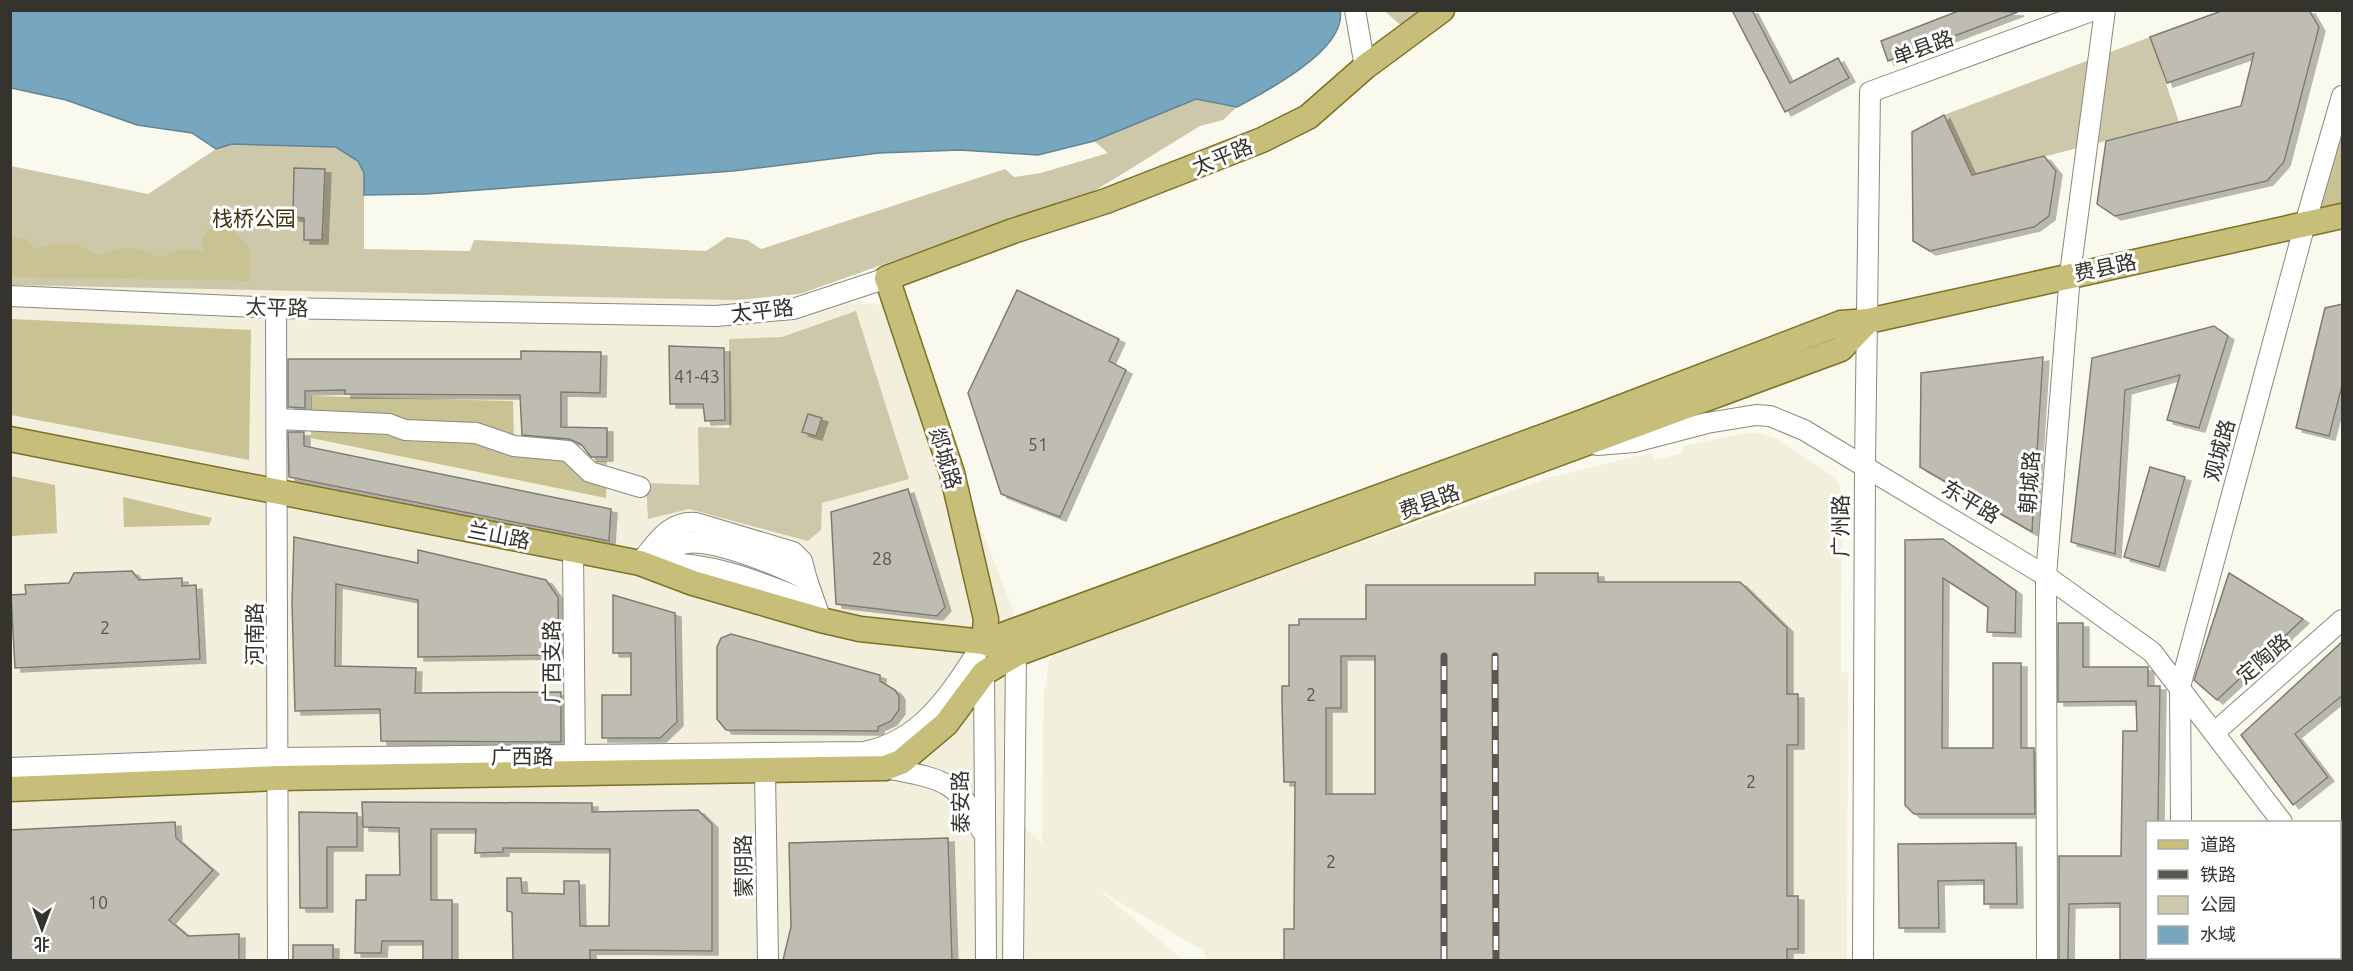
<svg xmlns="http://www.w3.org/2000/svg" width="2353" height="971" viewBox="0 0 2353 971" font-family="Ubuntu,'Noto Sans SC',sans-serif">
	<defs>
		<filter id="shadow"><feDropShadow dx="6" dy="4" stdDeviation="0" flood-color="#0004"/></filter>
	</defs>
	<rect width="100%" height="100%" fill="#faf9ed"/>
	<!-- built -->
	<path fill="#f2efdc" d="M10,259L239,278L893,305L1014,612L1021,825L1042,843L1044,689L1046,686L1048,663L1053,655L1313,559L1548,478L1650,453L1656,460L1683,453V446L1745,433H1760L1776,438L1833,476L1839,483L1842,503L1841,672L1848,673L1847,960H1209L1202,950L1099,890L1183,960H11Z"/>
	<!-- green -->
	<g fill="#cdc8a9">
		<path d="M1385,11H1442L1410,34Z"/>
		<path d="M2150,37L2179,122L1972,175L1944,115Z"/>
		<path d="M1196,99L1237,107L1223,120L1200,126L1083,198L980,230L800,294L736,300L11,285V166L148,194L216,149L232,144L336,147L349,153L358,161L364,173V249L470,251L474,240L706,251L727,237L747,240L761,249L1005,169L1014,177L1041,173L1108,153L1094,141Z"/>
		<path d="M856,311L909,479L822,503L821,530L808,541L689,509L648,519L646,483L699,485L698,427L729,428V339L782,337Z"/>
	</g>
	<!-- forest -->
	<g fill="#c9c293">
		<path d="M2338,130L2342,138V210L2313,217Z"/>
		<path d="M231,225L250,250V281L11,277V237L23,238L36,249C59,240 78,241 98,256C121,245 139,246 160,258C174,251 188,246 203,252L202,239L207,230Z"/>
		<path d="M11,319L251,330L249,460L11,415Z"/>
		<path d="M311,396L513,401L514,446H577V461H607L606,498L311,438Z"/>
		<path d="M11,476L55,485L57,533L11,536Z"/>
		<path d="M123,497L212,518L209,525L124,527Z"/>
	</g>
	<!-- water -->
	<path fill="#76a7bf" stroke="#628494" stroke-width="1.5" d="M1340,10C1348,49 1265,92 1237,107L1196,99L1094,141L1038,155L960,150L879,153L733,171L426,194L364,195V173L358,161L336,147L232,144L216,149L192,133L137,125L66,100L11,88V11Z"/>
	<!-- building -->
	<g fill="#bfbdb2" stroke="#7e7c72" stroke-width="1.5" fill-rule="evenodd" filter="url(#shadow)">
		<path d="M1732,10H1752L1790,83L1838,58L1849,78L1785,112Z"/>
		<path d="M1961,10L2018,12L1888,61L1881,41Z"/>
		<path d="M2224,10H2309L2319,27L2284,162L2267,181L2115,216L2097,204L2106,141L2241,106L2254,53L2167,83L2150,37Z"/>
		<path d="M1944,115L1972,175L2044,156L2056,171L2049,216L2034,227L1930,251L1913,241L1912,132Z"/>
		<path d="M294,168L325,169L322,240H304V218L293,217Z"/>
		<path d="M1017,290L1119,339L1109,361L1126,370L1060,517L1001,494L968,393Z"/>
		<path d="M2343,304V382L2329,436L2296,428L2325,308Z"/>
		<path d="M2214,326L2228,336L2199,428L2167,420L2180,375L2125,390L2115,554L2071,542L2092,358Z"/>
		<path d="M669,346L724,348L725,420L705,421L703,404H670Z"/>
		<path d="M521,351L601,352L600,393L561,392V427L607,428V457H591L581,444L569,439L522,435L520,395L345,394V390L305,391V408L288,407V359H521Z"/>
		<path d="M2043,357L2032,532L1920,467L1921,373Z"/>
		<path d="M808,414L822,418L816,436L802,432Z"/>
		<path d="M288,432H304V446L611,509L609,541L289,477Z"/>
		<path d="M2150,467L2185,477L2159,567L2124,557Z"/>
		<path d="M908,489L945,607L937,616L836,604L831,512Z"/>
		<path d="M294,537L418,563V550L546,580L558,597L559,655L418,657V600L336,584L335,666L416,668L415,693L561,692V742L381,741L380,709L295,711L292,603Z"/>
		<path d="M1943,539L2016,591L2015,633L1987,632L1988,607L1943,578L1942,748H1993V663H2021V748H2034L2035,814H1914L1905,805V540Z"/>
		<path d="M132,571L139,580L182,578V586L196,585L200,659L15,668L11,595L26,594L25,585L69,583L74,573Z"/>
		<path d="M1535,573H1598V582H1740L1787,628V694H1798V745H1787V896H1798V949H1787V960H1284V929H1294L1295,782H1284L1282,703V686H1289V625H1299V619H1366V585H1535ZM1341,656H1375V794H1326V708H1341Z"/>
		<path d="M2229,573L2303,619L2217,700L2194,680Z"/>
		<path d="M613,595L675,613L677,722L660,738H602V695H631V653H613Z"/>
		<path d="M2058,623H2083V667H2148V686H2160L2158,822H2148V960H2120V903L2069,904L2068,960H2059V856H2121L2123,731H2137L2136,701L2058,702Z"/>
		<path d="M731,634L880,675V681L895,690L899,696V710L891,721L878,727V731L726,730L717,719V647L721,638Z"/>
		<path d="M2343,641V695L2295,734L2328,777L2293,805L2241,735Z"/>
		<path d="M362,802L592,803V812L698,810L712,824V951L590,950V960H513L512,912L507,911V878H521L522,893L564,894V881H579L580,926H609L610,849L503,848V852L475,853L476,829H431V900H452V960H423V941H382L381,953H355L356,900H366V875H400L399,828L363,827Z"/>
		<path d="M299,812L357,813V847H327V908H300Z"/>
		<path d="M175,822L176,838L213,870L169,920L188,936L239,934V960H11L10,830Z"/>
		<path d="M948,838L952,960H783L791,927L789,843Z"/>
		<path d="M2016,843L2017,904H1984V880L1938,881L1939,928H1899L1898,844Z"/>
		<rect x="293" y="945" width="40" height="15"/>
	</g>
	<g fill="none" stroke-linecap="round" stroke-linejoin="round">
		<!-- minor casing -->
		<g stroke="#8a897e" stroke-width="22">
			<g id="minor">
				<path d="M1355,10L1365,67"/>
				<path d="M10,296L276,308L716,316L793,309L887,278"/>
				<path d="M276,308L278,960"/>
				<path d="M277,419L389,424L405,430L476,433L514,446L568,451L590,472L640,487"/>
				<path d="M1597,445L1634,442L1707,423L1756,415L1770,416L1804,430L2046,576L2152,652L2282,822"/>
				<path d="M573,550L575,767"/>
				<path d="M642,560C658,541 669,521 696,523L793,552L802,561L807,580"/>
				<path d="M640,563C654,556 671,546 687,543C715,539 782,567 807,580L821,620"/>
				<path d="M651,563C709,560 762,583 815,604"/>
				<path d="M984,669L986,960"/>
				<path d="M2215,732L2342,620"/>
				<path d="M10,768L278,758L864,752C925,740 952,690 984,642"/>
				<path d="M885,768C935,778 960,778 981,830"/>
				<path d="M765,772L768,960"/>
				<path d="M2181,822L2180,687L2305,224L2342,96"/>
				<path d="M2340,900L2342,904"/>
				<path d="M2181,958V960"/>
				<path d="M1013,960L1016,654"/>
				<path d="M1863,960L1865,465L1870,92L2094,10"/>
				<path d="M2047,960L2046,576L2070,274L2105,10"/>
			</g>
		</g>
		<!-- major casing -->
		<g stroke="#7c7126" stroke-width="27">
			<g id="major">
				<path d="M10,439L640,563L693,583L821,620L860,629L984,642L999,648"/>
				<path d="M984,642L1580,423L1841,323L1868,321L2342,216"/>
				<path d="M984,642L986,619L952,473L887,278L1013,231L1106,201L1262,140L1308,117L1365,67L1442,10"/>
				<path d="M10,789L278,778L885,768L901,762L946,724L984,673L1016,654L1841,349L1868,321"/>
			</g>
		</g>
		<!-- minor -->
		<use href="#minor" stroke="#fff" stroke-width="20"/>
		<!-- major -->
		<use href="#major" stroke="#c7be7a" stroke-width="24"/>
		<!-- rail casing -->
		<g stroke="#585751" stroke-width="7">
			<g id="rail">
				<path d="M1495,656L1496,960"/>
				<path d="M1444,960V656"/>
			</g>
		</g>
		<!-- rail -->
		<use href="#rail" stroke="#fff" stroke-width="4.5" stroke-dasharray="14" stroke-linecap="butt"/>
	</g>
	<g text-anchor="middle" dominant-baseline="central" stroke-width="6" stroke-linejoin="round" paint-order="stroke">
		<!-- number labels -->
		<g font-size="18" fill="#57564f">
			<text x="697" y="376">41-43</text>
			<text x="1038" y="444">51</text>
			<text x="882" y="558">28</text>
			<text x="105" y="627">2</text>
			<text x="1311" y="694">2</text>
			<text x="1751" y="781">2</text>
			<text x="1331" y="861">2</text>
			<text x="98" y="902">10</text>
		</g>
		<!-- street labels -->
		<g font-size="21" fill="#34332e" stroke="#fff">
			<text transform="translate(1923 47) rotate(-20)">单县路</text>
			<text transform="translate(1222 156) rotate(-22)">太平路</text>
			<text transform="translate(2105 267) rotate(-12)">费县路</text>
			<text transform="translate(277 307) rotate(2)">太平路</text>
			<text transform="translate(762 310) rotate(-7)">太平路</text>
			<text transform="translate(2219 450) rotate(-75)">观城路</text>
			<text transform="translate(946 458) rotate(73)">郯城路</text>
			<text transform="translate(2029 482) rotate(-86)">朝城路</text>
			<text transform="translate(1429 501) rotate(-20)">费县路</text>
			<text transform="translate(1971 501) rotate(31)">东平路</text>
			<text transform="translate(1840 526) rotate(-90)">广州路</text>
			<text transform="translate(499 535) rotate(11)">兰山路</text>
			<text transform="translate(254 634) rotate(-90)">河南路</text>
			<text transform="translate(2263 658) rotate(-41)">定陶路</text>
			<text transform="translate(551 662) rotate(-90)">广西支路</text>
			<text x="522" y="756">广西路</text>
			<text transform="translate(960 802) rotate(-91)">泰安路</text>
			<text transform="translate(743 866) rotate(-91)">蒙阴路</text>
		</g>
		<!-- park labels -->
		<g font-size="21" fill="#3a340e" stroke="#fff">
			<text x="254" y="218">栈桥公园</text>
		</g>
	</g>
	<!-- border -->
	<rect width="2353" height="971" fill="none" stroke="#34332e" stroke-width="24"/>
	<!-- legend -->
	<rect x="2146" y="821" width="195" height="138" fill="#ffffff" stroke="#aeadab" stroke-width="1.5"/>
	<rect x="2158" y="840" width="30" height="9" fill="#c7be7a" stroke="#aeadab" stroke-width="1.5"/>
	<text x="2200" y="851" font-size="18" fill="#34332e">道路</text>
	<rect x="2158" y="870" width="30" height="9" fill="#585751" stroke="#aeadab" stroke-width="1.5"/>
	<text x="2200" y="881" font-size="18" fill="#34332e">铁路</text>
	<rect x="2158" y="896" width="30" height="18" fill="#cdc8a9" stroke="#aeadab" stroke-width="1.5"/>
	<text x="2200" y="911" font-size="18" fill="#34332e">公园</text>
	<rect x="2158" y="926" width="30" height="18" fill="#76a7bf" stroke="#aeadab" stroke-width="1.5"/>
	<text x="2200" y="941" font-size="18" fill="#34332e">水域</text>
	<!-- north arrow -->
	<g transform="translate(42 929) rotate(180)" stroke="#ffffff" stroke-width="4.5" paint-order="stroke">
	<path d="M0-4.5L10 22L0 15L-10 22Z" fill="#34332e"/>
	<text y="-9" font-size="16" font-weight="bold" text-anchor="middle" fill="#34332e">北</text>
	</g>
</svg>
